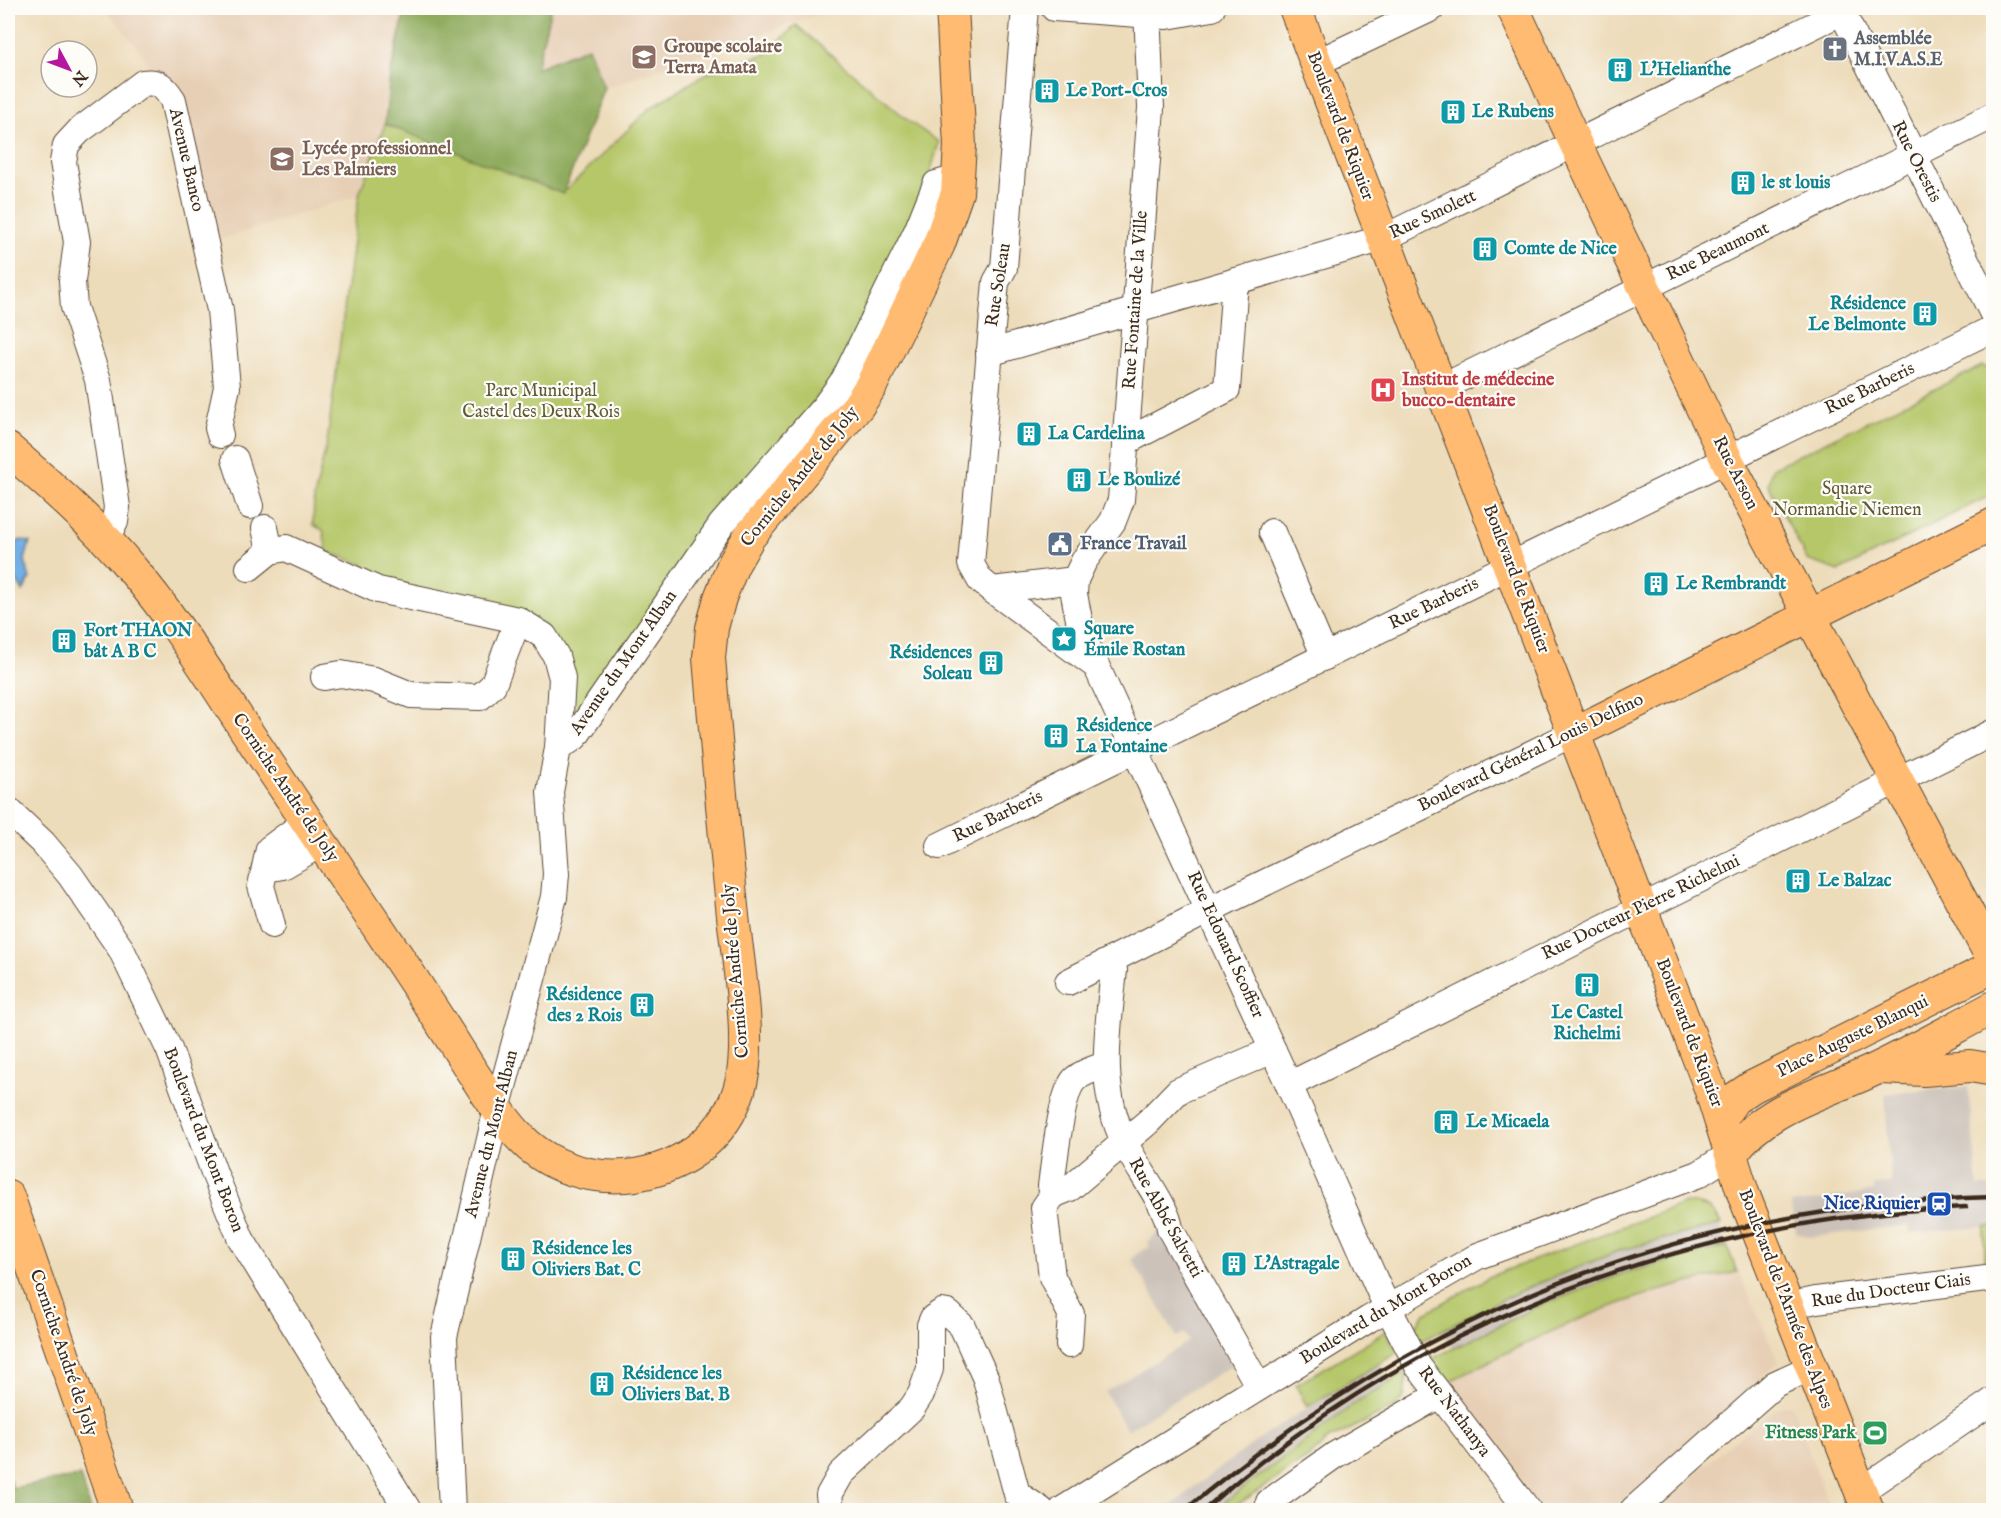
<svg xmlns="http://www.w3.org/2000/svg" width="2001" height="1518" viewBox="0 0 2001 1518" font-family="'IM FELL English',serif">
	<rect width="100%" height="100%" fill="#fdfcf7"/>
	<filter id="ink" filterUnits="userSpaceOnUse"><feTurbulence type="fractalNoise" baseFrequency=".0167" numOctaves="2"/><feDisplacementMap in="SourceGraphic" scale="12" xChannelSelector="R" yChannelSelector="G"/><feConvolveMatrix kernelMatrix="1 2 1 2 8 2 1 2 1" color-interpolation-filters="sRGB"/></filter>
	<filter id="wash" filterUnits="userSpaceOnUse"><feTurbulence type="fractalNoise" baseFrequency=".008" numOctaves="4" result="noise"/><feDisplacementMap in="SourceGraphic" scale="24" xChannelSelector="R" yChannelSelector="G"/><feGaussianBlur stdDeviation="1.35" result="paint"/><feColorMatrix in="noise" values="0 0 0 0 0 0 0 0 0 0 0 0 0 0 0 0 0 1.4 0 .05"/><feComposite in="paint" operator="in"/></filter>
	<g filter="url(#wash)">
		<rect width="100%" height="100%" fill="#eddcba"/>
		<!-- built -->
		<g fill="#e7cfb5">
			<path d="M105,8H406L390,75L384,124L359,195L212,242L175,83L148,74V64L141,52Z"/>
			<path d="M551,8H837L604,88L588,47L536,68Z"/>
			<path d="M1738,1271L1779,1362L1612,1510H1540L1448,1382L1531,1340L1623,1303L1664,1289Z"/>
			<path d="M1785,1405H1792L1831,1510H1654L1739,1436L1774,1409Z"/>
		</g>
		<!-- industrial -->
		<g fill="#ccc2b9">
			<path d="M1968,1087L1978,1186H1993V1226L1910,1233L1909,1225L1812,1237L1796,1233L1791,1204L1874,1191V1185L1891,1184L1885,1094Z"/>
			<path d="M1720,1224L1725,1247L1624,1273L1534,1308L1452,1348L1441,1329L1520,1291L1618,1251Z"/>
			<path d="M1162,1228L1237,1362L1127,1430L1105,1392L1189,1341L1184,1333L1177,1337L1132,1259L1139,1252L1150,1247L1148,1242Z"/>
			<path d="M1380,1363L1390,1382L1358,1401L1285,1454L1213,1510H1167L1194,1487L1269,1432Z"/>
		</g>
		<!-- green -->
		<g fill="#b6c76a" stroke="#787844" stroke-width="1.5">
			<path d="M796,25L910,122L939,142L927,184L845,361L583,710L568,707L556,643L390,586L362,564L327,552L323,530L313,525L314,498L327,442L359,195L385,124L563,193L650,108L709,72L766,54Z"/>
			<path d="M1982,366L1993,370V494L1839,571L1807,560L1768,484L1772,468Z"/>
			<path d="M1686,1203C1704,1205 1713,1206 1721,1224L1618,1251L1520,1291L1413,1345L1412,1331L1425,1313L1491,1276Z"/>
			<path d="M1993,1226V1259L1985,1260L1984,1227Z"/>
			<path d="M1727,1246L1737,1272C1713,1277 1688,1282 1665,1289C1589,1310 1518,1347 1448,1382L1424,1363L1534,1308L1624,1273Z"/>
			<path d="M1386,1331L1397,1353L1307,1407L1296,1385Z"/>
			<path d="M1407,1372L1404,1397L1395,1407L1328,1440L1308,1458L1235,1506L1233,1510H1214L1358,1401Z"/>
		</g>
		<!-- forest -->
		<g fill="#90ac5e" stroke="#666b3e" stroke-width="1.5">
			<path d="M406,8H551L536,68L588,47L604,88L563,194L385,124L390,75Z"/>
			<path d="M8,1476L13,1488L80,1476L91,1510H8Z"/>
		</g>
		<!-- water -->
		<path fill="#71afe4" stroke="#566c81" stroke-width="1.5" d="M21,540L30,542L25,560L30,579L23,591C13,576 0,551 21,540Z"/>
	</g>
	<g filter="url(#ink)">
		<g fill="none" stroke-linecap="round" stroke-linejoin="round">
			<!-- minor casing -->
			<g stroke="#564535" stroke-width="28">
				<g id="minor">
					<path d="M1025,8L1004,268L996,282L971,564L980,580L992,590L1096,666"/>
					<path d="M1054,8L1167,16L1212,8"/>
					<path d="M1147,8L1151,108L1121,500L1113,521L1084,561L1075,580L1074,594L1082,635L1289,1085L1380,1292L1418,1366L1528,1510"/>
					<path d="M1840,8L1994,316"/>
					<path d="M1316,63L1432,8"/>
					<path d="M989,353L1384,238L1849,8"/>
					<path d="M1441,388L1994,115"/>
					<path d="M1125,442L1227,389L1235,281"/>
					<path d="M235,459L250,506"/>
					<path d="M265,528L270,551"/>
					<path d="M1272,532L1325,657"/>
					<path d="M106,540L115,522L117,507L98,380L74,307L72,281L77,242L63,162L66,145L79,131L143,83C159,81 164,86 173,100L220,310L227,387L218,428L220,435"/>
					<path d="M249,568L270,551L286,548L378,590L518,620L544,636L556,656L562,678L558,748L550,792L556,874L554,897L497,1109L444,1337L452,1510"/>
					<path d="M992,590L1075,580"/>
					<path d="M324,677L341,674L374,680L411,695L480,697L493,685L518,620"/>
					<path d="M558,748L575,737L721,525L825,406L844,380L917,231L936,184L958,178"/>
					<path d="M8,810L43,843L70,875L121,949L169,1049L215,1175L241,1239L408,1510"/>
					<path d="M939,846L1994,328"/>
					<path d="M265,869L283,866L322,843"/>
					<path d="M272,925L261,886L269,849L307,821"/>
					<path d="M1112,961L1114,970C1108,1030 1097,1087 1125,1143C1136,1167 1168,1207 1170,1229L1259,1387"/>
					<path d="M1068,982L1227,901L1574,733"/>
					<path d="M1289,1085L1994,732"/>
					<path d="M1053,1195L1070,1188L1148,1122L1178,1091L1273,1050"/>
					<path d="M1788,1306L1816,1300L1994,1278"/>
					<path d="M1069,1345L1071,1314L1052,1277L1044,1208L1053,1195L1051,1186C1054,1165 1061,1092 1075,1079C1083,1072 1094,1069 1105,1065"/>
					<path d="M1861,1491L1994,1400"/>
					<path d="M1269,1502L1335,1455L1439,1395"/>
					<path d="M831,1510L829,1495L841,1474L912,1408L921,1394L930,1369V1325L933,1318L942,1312L948,1313L962,1326L986,1379L1017,1494L1041,1510"/>
					<path d="M1062,1510L1369,1319L1478,1256L1699,1174L1732,1153"/>
					<path d="M1633,1510L1775,1384L1812,1367"/>
				</g>
			</g>
			<!-- major casing -->
			<g stroke="#564535" stroke-width="34">
				<g id="major">
					<path d="M1295,8L1710,1088L1743,1193L1868,1510"/>
					<path d="M1513,8L1584,162L1727,460L1994,962"/>
					<path d="M8,449C51,486 95,525 132,569C174,618 209,675 245,729C295,803 345,877 394,951C420,990 446,1030 471,1070C488,1095 505,1124 528,1145C602,1208 727,1172 743,1073C750,1028 738,962 733,916C724,830 716,744 709,658L712,628L720,598L733,565L749,537L858,406L871,386L939,244L957,193L960,145L952,8"/>
					<path d="M1574,733L1994,524"/>
					<path d="M1881,1068L1924,1070L1970,1066L1994,1070"/>
					<path d="M1721,1118L1734,1099L1752,1087L1987,970L1994,969"/>
					<path d="M1732,1153C1766,1105 1830,1092 1880,1067C1919,1048 1956,1027 1994,1007"/>
					<path d="M8,1196L117,1510"/>
				</g>
			</g>
			<!-- minor -->
			<use href="#minor" stroke="#fff" stroke-width="26"/>
			<!-- major -->
			<use href="#major" stroke="#ffbb71" stroke-width="32"/>
			<!-- rail -->
			<g stroke="#3b2a1e" stroke-width="4.5">
				<path d="M1185,1510C1424,1310 1680,1206 1994,1197"/>
				<path d="M1204,1510C1411,1323 1689,1218 1966,1207"/>
			</g>
		</g>
	</g>
	<!-- icons -->
	<defs>
		<g id="church-square" transform="scale(1.35)"><rect x="-9" y="-9" width="18" height="18" rx="4" fill="#6b7280" stroke="#fdfcf7"/><path d="M-1.2-6h2.4v3.5h3.3v2.4h-3.3V6h-2.4V-.1h-3.3v-2.4h3.3Z" fill="#fff"/></g>
		<g id="school-square" transform="scale(1.35)"><rect x="-9" y="-9" width="18" height="18" rx="4" fill="#8d6e63" stroke="#fdfcf7"/><path d="M0-5L7-2L0 1L-7-2ZM-4 1L0 2.5L4 1V4Q0 6-4 4Z" fill="#fff"/></g>
		<g id="building-square" transform="scale(1.35)"><rect x="-9" y="-9" width="18" height="18" rx="4" fill="#0f9aa8" stroke="#fdfcf7"/><path d="M-4-6H4V6H1V3H-1V6H-4ZM-2.5-4.3h1.7v1.8h-1.7ZM.8-4.3h1.7v1.8H.8ZM-2.5-1h1.7V.8h-1.7ZM.8-1h1.7V.8H.8Z" fill="#fff"/></g>
		<g id="hospital-square" transform="scale(1.35)"><rect x="-9" y="-9" width="18" height="18" rx="4" fill="#e0444e" stroke="#fdfcf7"/><path d="M-5-5h3v3.5h4V-5h3V5h-3V1.5h-4V5h-3Z" fill="#fff"/></g>
		<g id="civic-square" transform="scale(1.35)"><rect x="-9" y="-9" width="18" height="18" rx="4" fill="#5c6f8a" stroke="#fdfcf7"/><path d="M-.6-6.5H3V-4.5H.6V-3L4-1V1h2V6H-6V1h2V-1L-.6-3ZM-1.2 2.5V6h2.4V2.5Z" fill="#fff"/></g>
		<g id="sight-square" transform="scale(1.35)"><rect x="-9" y="-9" width="18" height="18" rx="4" fill="#0f9aa8" stroke="#fdfcf7"/><path d="M0-6L1.8-2.2L6-1.7L2.9 1.2L3.7 5.4L0 3.3L-3.7 5.4L-2.9 1.2L-6-1.7L-1.8-2.2Z" fill="#fff"/></g>
		<g id="station-square" transform="scale(1.35)"><rect x="-9" y="-9" width="18" height="18" rx="4" fill="#1a4fb4" stroke="#fdfcf7"/><path d="M-3-6H3Q5-6 5-4V2Q5 4 3 4L4.5 6H3L1.5 4h-3L-3 6H-4.5L-3 4Q-5 4-5 2V-4Q-5-6-3-6ZM-3.5-4v3h7v-3ZM-3.5 1v1.5H-2V1ZM2 1v1.5H3.5V1Z" fill="#fff"/></g>
		<g id="stadium-square" transform="scale(1.35)"><rect x="-9" y="-9" width="18" height="18" rx="4" fill="#2e9e5b" stroke="#fdfcf7"/><path d="M0-5a6.5 5 0 1 0 0 10a6.5 5 0 1 0 0-10ZM-3.5-1.8h7v3.6h-7Z" fill="#fff"/></g>
	</defs>
	<g fill-rule="evenodd">
		<use href="#church-square" x="1835" y="49"/>
		<use href="#school-square" x="644" y="57"/>
		<use href="#building-square" x="1620" y="70"/>
		<use href="#building-square" x="1047" y="91"/>
		<use href="#building-square" x="1453" y="112"/>
		<use href="#school-square" x="282" y="159"/>
		<use href="#building-square" x="1743" y="183"/>
		<use href="#building-square" x="1485" y="249"/>
		<use href="#building-square" x="1925" y="314"/>
		<use href="#hospital-square" x="1383" y="390"/>
		<use href="#building-square" x="1029" y="434"/>
		<use href="#building-square" x="1079" y="480"/>
		<use href="#civic-square" x="1060" y="544"/>
		<use href="#building-square" x="1656" y="584"/>
		<use href="#sight-square" x="1064" y="639"/>
		<use href="#building-square" x="64" y="641"/>
		<use href="#building-square" x="991" y="663"/>
		<use href="#building-square" x="1056" y="736"/>
		<use href="#building-square" x="1798" y="881"/>
		<use href="#building-square" x="1587" y="985"/>
		<use href="#building-square" x="642" y="1005"/>
		<use href="#building-square" x="1446" y="1122"/>
		<use href="#station-square" x="1939" y="1204"/>
		<use href="#building-square" x="513" y="1259"/>
		<use href="#building-square" x="1234" y="1264"/>
		<use href="#building-square" x="602" y="1384"/>
		<use href="#stadium-square" x="1875" y="1433"/>
	</g>
	<g text-anchor="middle" dominant-baseline="central" stroke-width="4.5" stroke-linejoin="round" paint-order="stroke">
		<!-- worship labels -->
		<g font-size="18" font-weight="bold" fill="#5b616d" stroke="#fdfcf7" text-anchor="start">
			<text x="1854" y="39">Assemblée<tspan x="1854" dy="21">M.I.V.A.S.E</tspan></text>
		</g>
		<!-- education labels -->
		<g font-size="18" font-weight="bold" fill="#785e54" stroke="#fdfcf7" text-anchor="start">
			<text x="664" y="47">Groupe scolaire<tspan x="664" dy="21">Terra Amata</tspan></text>
			<text x="302" y="149">Lycée professionnel<tspan x="302" dy="21">Les Palmiers</tspan></text>
		</g>
		<!-- culture labels -->
		<g font-size="18" font-weight="bold" fill="#0d838f" stroke="#fdfcf7" text-anchor="start">
			<text x="1640" y="70">L'Helianthe</text>
			<text x="1066" y="91">Le Port-Cros</text>
			<text x="1472" y="112">Le Rubens</text>
			<text x="1762" y="183">le st louis</text>
			<text x="1504" y="249">Comte de Nice</text>
			<text x="1906" y="304" text-anchor="end">Résidence<tspan x="1906" dy="21">Le Belmonte</tspan></text>
			<text x="1048" y="434">La Cardelina</text>
			<text x="1098" y="480">Le Boulizé</text>
			<text x="1676" y="584">Le Rembrandt</text>
			<text x="1084" y="629">Square<tspan x="1084" dy="21">Émile Rostan</tspan></text>
			<text x="84" y="631">Fort THAON<tspan x="84" dy="21">bât A B C</tspan></text>
			<text x="972" y="653" text-anchor="end">Résidences<tspan x="972" dy="21">Soleau</tspan></text>
			<text x="1076" y="726">Résidence<tspan x="1076" dy="21">La Fontaine</tspan></text>
			<text x="1818" y="881">Le Balzac</text>
			<text x="622" y="995" text-anchor="end">Résidence<tspan x="622" dy="21">des 2 Rois</tspan></text>
			<text x="1587" y="1013" text-anchor="middle">Le Castel<tspan x="1587" dy="21">Richelmi</tspan></text>
			<text x="1466" y="1122">Le Micaela</text>
			<text x="532" y="1249">Résidence les<tspan x="532" dy="21">Oliviers Bat. C</tspan></text>
			<text x="1254" y="1264">L'Astragale</text>
			<text x="622" y="1374">Résidence les<tspan x="622" dy="21">Oliviers Bat. B</tspan></text>
		</g>
		<!-- street labels -->
		<g font-size="18" fill="#3b2a1e" stroke="#fdfcf7">
			<text transform="translate(1340 126) rotate(69)">Boulevard de Riquier</text>
			<text transform="translate(186 160) rotate(77)">Avenue Banco</text>
			<text transform="translate(1916 162) rotate(63)">Rue Orestis</text>
			<text transform="translate(1433 215) rotate(-25)">Rue Smolett</text>
			<text transform="translate(1718 252) rotate(-26)">Rue Beaumont</text>
			<text transform="translate(999 285) rotate(-81)">Rue Soleau</text>
			<text transform="translate(1136 300) rotate(-86)">Rue Fontaine de la Ville</text>
			<text transform="translate(1870 389) rotate(-26)">Rue Barberis</text>
			<text transform="translate(1735 473) rotate(63)">Rue Arson</text>
			<text transform="translate(800 477) rotate(-51)">Corniche André de Joly</text>
			<text transform="translate(1516 579) rotate(69)">Boulevard de Riquier</text>
			<text transform="translate(1434 604) rotate(-26)">Rue Barberis</text>
			<text transform="translate(624 663) rotate(-55)">Avenue du Mont Alban</text>
			<text transform="translate(1531 753) rotate(-26)">Boulevard Général Louis Delfino</text>
			<text transform="translate(285 788) rotate(56)">Corniche André de Joly</text>
			<text transform="translate(998 817) rotate(-26)">Rue Barberis</text>
			<text transform="translate(1641 908) rotate(-26)">Rue Docteur Pierre Richelmi</text>
			<text transform="translate(1225 945) rotate(65)">Rue Edouard Scoffier</text>
			<text transform="translate(736 971) rotate(-95)">Corniche André de Joly</text>
			<text transform="translate(1689 1033) rotate(69)">Boulevard de Riquier</text>
			<text transform="translate(1853 1037) rotate(-26)">Place Auguste Blanqui</text>
			<text transform="translate(492 1134) rotate(-76)">Avenue du Mont Alban</text>
			<text transform="translate(203 1140) rotate(69)">Boulevard du Mont Boron</text>
			<text transform="translate(1165 1218) rotate(61)">Rue Abbé Salvetti</text>
			<text transform="translate(1891 1291) rotate(-8)">Rue du Docteur Ciais</text>
			<text transform="translate(1785 1299) rotate(69)">Boulevard de l'Armée des Alpes</text>
			<text transform="translate(1386 1310) rotate(-31)">Boulevard du Mont Boron</text>
			<text transform="translate(63 1353) rotate(71)">Corniche André de Joly</text>
			<text transform="translate(1454 1412) rotate(53)">Rue Nathanya</text>
		</g>
		<!-- health labels -->
		<g font-size="18" font-weight="bold" fill="#be3a42" stroke="#fdfcf7" text-anchor="start">
			<text x="1402" y="380">Institut de médecine<tspan x="1402" dy="21">bucco-dentaire</tspan></text>
		</g>
		<!-- park labels -->
		<g font-size="18" fill="#605935" stroke="#fdfcf7">
			<text x="541" y="391">Parc Municipal<tspan x="541" dy="21">Castel des Deux Rois</tspan></text>
			<text x="1847" y="489">Square<tspan x="1847" dy="21">Normandie Niemen</tspan></text>
		</g>
		<!-- service labels -->
		<g font-size="18" font-weight="bold" fill="#4e5e75" stroke="#fdfcf7" text-anchor="start">
			<text x="1080" y="544">France Travail</text>
		</g>
		<!-- transit labels -->
		<g font-size="18" font-weight="bold" fill="#164399" stroke="#fdfcf7" text-anchor="end">
			<text x="1920" y="1204">Nice Riquier</text>
		</g>
		<!-- leisure labels -->
		<g font-size="18" font-weight="bold" fill="#27864d" stroke="#fdfcf7" text-anchor="end">
			<text x="1856" y="1433">Fitness Park</text>
		</g>
	</g>
	<!-- margin -->
	<rect width="2001" height="1518" fill="none" stroke="#fdfcf7" stroke-width="30"/>
	<!-- north arrow -->
	<g transform="translate(69 69) rotate(131)"><circle r="28" fill="#fdfcf7" stroke="#afa8a0" stroke-width="1.5"/>
	<path d="M0-4.5L10 22L0 15L-10 22Z" fill="#b5179e"/>
	<text y="-9" font-size="16" font-weight="bold" text-anchor="middle" fill="#3b2a1e">N</text>
	</g>
</svg>
